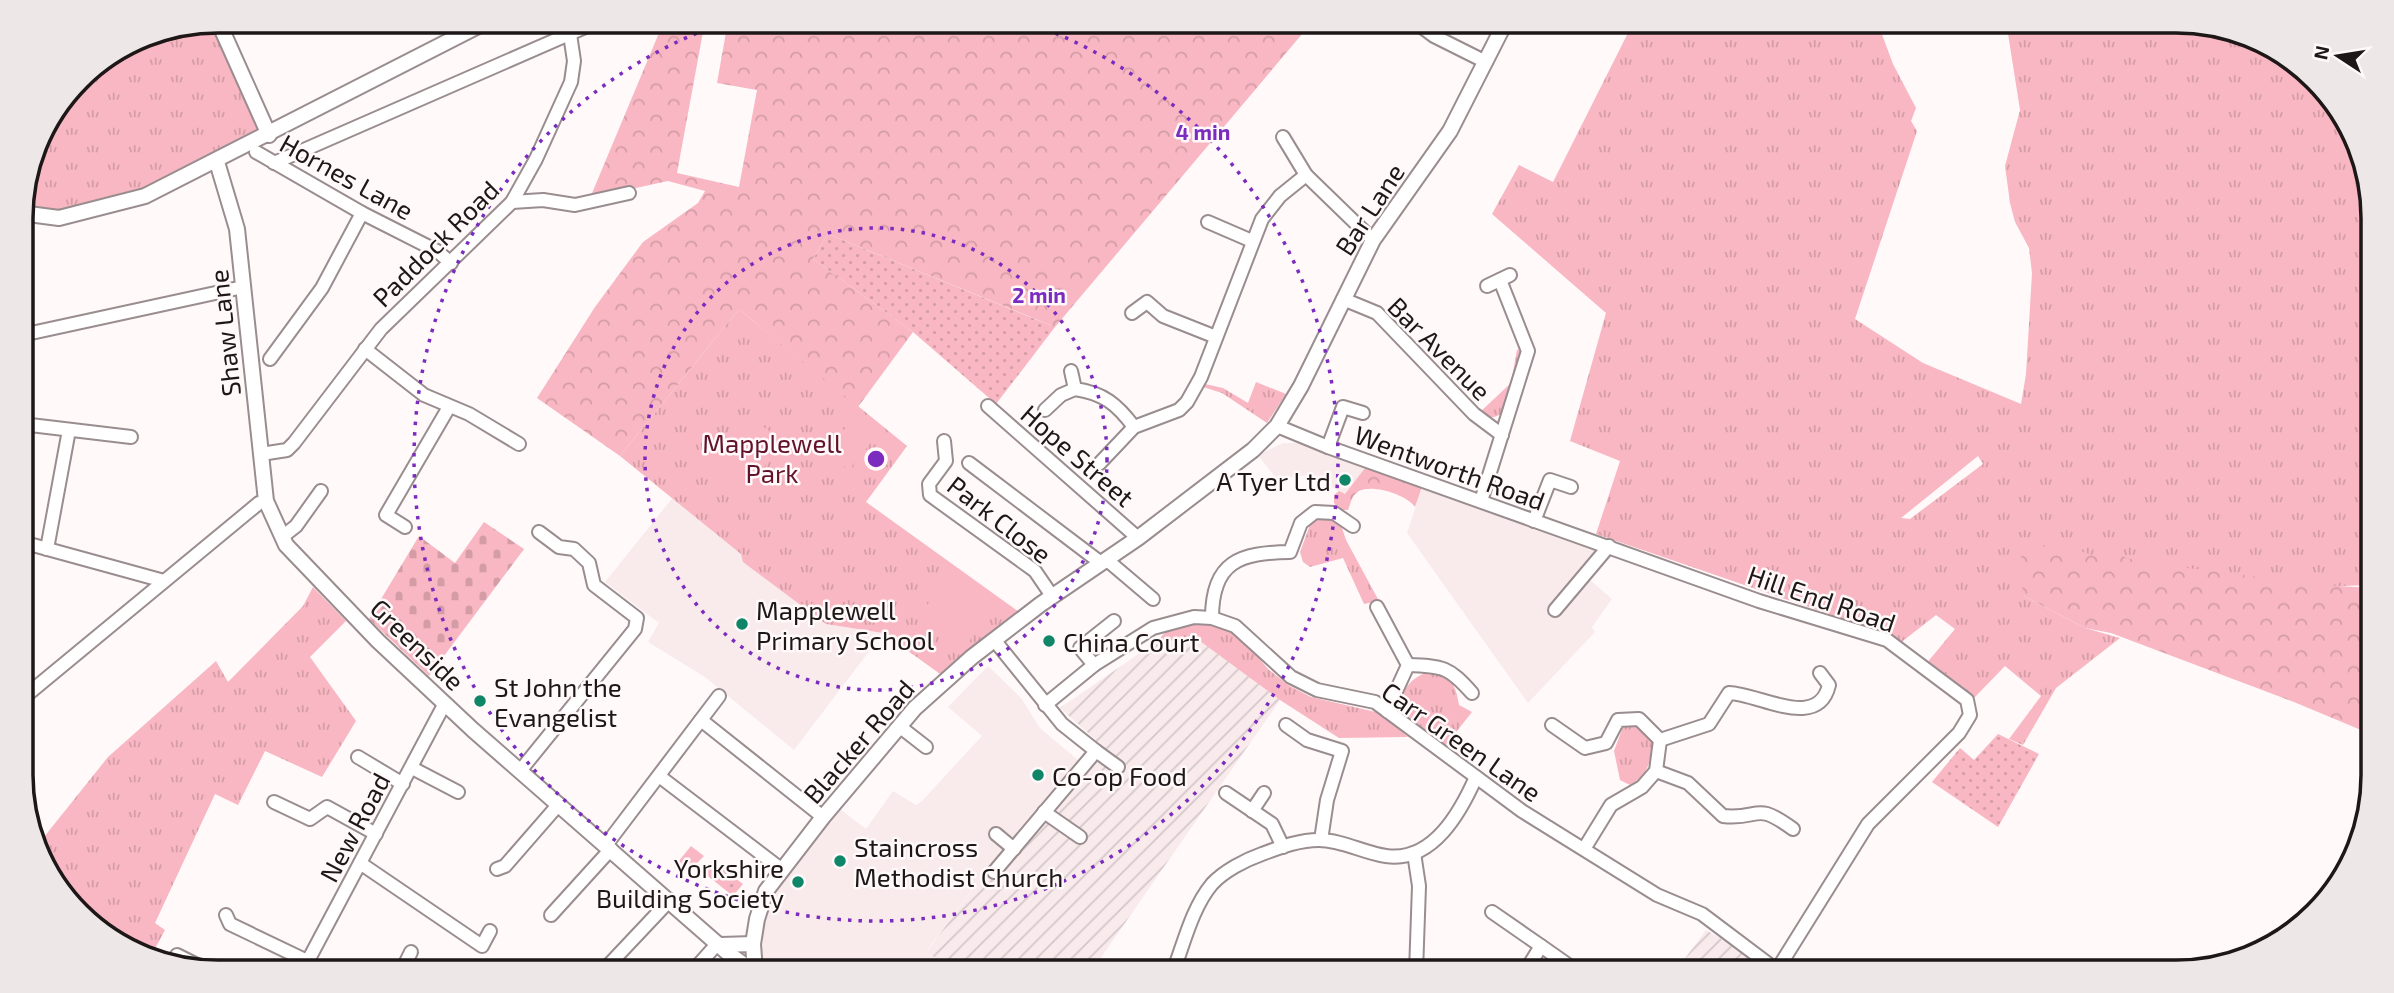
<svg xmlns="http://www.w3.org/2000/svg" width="2394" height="993" viewBox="0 0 2394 993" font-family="'Exo 2',sans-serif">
	<defs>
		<pattern id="industrial-furrows" width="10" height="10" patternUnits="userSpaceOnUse" patternTransform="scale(1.75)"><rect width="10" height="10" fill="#f9eaec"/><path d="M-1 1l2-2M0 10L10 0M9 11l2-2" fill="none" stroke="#d5c8ca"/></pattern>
		<pattern id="grass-tufts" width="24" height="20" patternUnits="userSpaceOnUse" patternTransform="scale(1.75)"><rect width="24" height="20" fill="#f8b7c2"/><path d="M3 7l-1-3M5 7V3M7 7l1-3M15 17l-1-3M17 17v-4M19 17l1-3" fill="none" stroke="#d49da6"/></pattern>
		<pattern id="forest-crowns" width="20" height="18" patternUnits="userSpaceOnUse" patternTransform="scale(1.75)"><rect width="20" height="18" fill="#f8b7c2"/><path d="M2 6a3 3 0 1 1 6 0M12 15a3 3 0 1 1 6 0" fill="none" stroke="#d49da6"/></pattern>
		<pattern id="cemetery-stones" width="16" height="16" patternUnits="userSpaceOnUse" patternTransform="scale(1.75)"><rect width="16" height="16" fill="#f8b7c2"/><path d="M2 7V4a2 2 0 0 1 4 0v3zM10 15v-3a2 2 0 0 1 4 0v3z" fill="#d49da6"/></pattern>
		<pattern id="garden-dots" width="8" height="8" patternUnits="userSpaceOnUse" patternTransform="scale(1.75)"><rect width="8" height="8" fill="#f8b7c2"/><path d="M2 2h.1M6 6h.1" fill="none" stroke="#d49da6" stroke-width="1.8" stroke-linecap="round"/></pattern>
	</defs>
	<rect width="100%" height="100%" fill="#fff9fa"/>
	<!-- built -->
	<g fill="#f9eaec">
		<path d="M1283,443H1299L1365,468L1345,495L1312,475L1276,478L1258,455Z"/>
		<path d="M1423,484L1613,552L1590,580L1612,599L1592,627L1595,632L1528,703L1407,533Z"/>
		<path d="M674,496L826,624L883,633L794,750L705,677L648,642L659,623L605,582Z"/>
		<path d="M988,666L1021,698L1040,728L1079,761L993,862L927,950L935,957L922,972H764L761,967L764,920L773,892L840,809L866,829L893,791L916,805L921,802L982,736L948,707Z"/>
	</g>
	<!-- industrial -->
	<g fill="url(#industrial-furrows)">
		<path d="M1159,640H1200L1280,700L1091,972H952L927,951L993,862L1096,740L1060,708Z"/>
		<path d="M1706,930L1735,947L1764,972H1675Z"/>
	</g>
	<!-- grass -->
	<g fill="url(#grass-tufts)" fill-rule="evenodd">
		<path d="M218,21L269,135L145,196L59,218L21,213L42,131L88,70L143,36Z"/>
		<path d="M1634,21H1877L1893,64L1916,108L1911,121L1917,131L1855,319L1923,363L2021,404L2026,374L2032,273L2029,248L2015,222L2010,203L2005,166L2020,110L2006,21H2175L2251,36L2332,98L2371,192L2372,585L2024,596L2085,628L2120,638L2056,688L2023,745L2009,739L2041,696L2005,666L1974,698L1926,664L1955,629L1936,615L1899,644L1896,637L1596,534L1620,461L1570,441L1606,313L1492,214L1519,165L1553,182ZM1978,456L1983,464L1910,519L1901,518Z"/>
		<path d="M739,309L907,446L866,502L1019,612L943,676L883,633L826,624L743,562L741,554L620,456Z"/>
		<path d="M1523,348L1505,411C1496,418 1489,420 1479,413L1511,383L1517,350Z"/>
		<path d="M1256,382L1286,394L1267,423L1222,393L1203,387L1205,384L1223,388L1248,403Z"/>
		<path d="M1329,515L1340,522L1346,540L1379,601L1364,604L1343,558L1310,567L1303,562L1300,552L1311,522Z"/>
		<path d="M313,587L346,621L310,657L356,721L322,777L265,751L238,805L215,794L155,923L165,930L150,958L143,957L62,895L40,842L108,757L216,661L228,682L303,606Z"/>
		<path d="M1205,624L1227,630L1244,640L1268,669L1288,685L1311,697L1380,713L1408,737L1339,738L1280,700L1200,641L1159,640C1168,624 1189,625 1205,624Z"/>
		<path d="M1429,672C1450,673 1456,685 1459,705L1472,712L1445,746L1402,711L1400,704C1404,687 1412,677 1429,672Z"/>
		<path d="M1633,724L1642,728L1653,744C1650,763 1648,775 1630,785L1620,780L1614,751L1623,727Z"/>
		<path d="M691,846L704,856L692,868L683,865L679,870L674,867Z"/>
	</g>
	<!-- forest -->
	<g fill="url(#forest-crowns)">
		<path d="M664,21H705L677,173L739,187L757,90L717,83L728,21H1313L1055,327L828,234L813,259L913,332L858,407L739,309L620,456L537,398L595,307L643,242L698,203L705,191L668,181L590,198Z"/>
		<path d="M1365,468L1423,484L1415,507C1407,495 1373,484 1359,491C1352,495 1351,502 1348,510H1339L1334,503V495L1339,491L1345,494Z"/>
		<path d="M2058,543L2095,556H2121L2140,562L2321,585L2372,588L2373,735L2294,702L2111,633L2085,628L2024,596L2017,563C2027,545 2039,546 2058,543Z"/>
	</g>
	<!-- cemetery -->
	<path fill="url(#cemetery-stones)" d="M484,522L524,549L429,676L369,619L419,536L455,563Z"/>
	<!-- garden -->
	<g fill="url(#garden-dots)">
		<path d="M828,234L1025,315L1055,327L996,404L913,332L813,259Z"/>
		<path d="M1998,734L2039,754L1998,827L1932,782L1960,748L1974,760Z"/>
		<path d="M712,861L743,884L733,896L703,872Z"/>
	</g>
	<!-- pitch -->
	<g fill="#f8b7c2">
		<path d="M859,411L882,429L849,470L826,452Z"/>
		<path d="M746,414L783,441L739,502L702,475Z"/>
		<path d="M953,570L998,602L967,644L922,612Z"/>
	</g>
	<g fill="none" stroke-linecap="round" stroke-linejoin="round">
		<!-- minor casing -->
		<g stroke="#9a8d8f" stroke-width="16">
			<g id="minor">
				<path d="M1414,21L1434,36L1486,62"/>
				<path d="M1283,137L1306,175L1373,240"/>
				<path d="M256,152L362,213L437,251L451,263"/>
				<path d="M274,163L599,21"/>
				<path d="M512,202L543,200L575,205L629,193"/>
				<path d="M1208,222L1252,241"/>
				<path d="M1487,286L1510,275"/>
				<path d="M1343,299L1377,313L1474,414L1502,435"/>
				<path d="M1132,313L1147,302L1163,316L1216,337"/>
				<path d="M22,335L243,287"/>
				<path d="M365,349L424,395L469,414L519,444"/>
				<path d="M270,359L322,288L362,213"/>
				<path d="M1071,371L1075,389C1103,393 1117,404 1134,427"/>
				<path d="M988,406L1138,538"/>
				<path d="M1045,410L1061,395L1075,389"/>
				<path d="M22,424L131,437"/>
				<path d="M1277,426L1328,447L1759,601L1887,640L1967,700L1970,715L1959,733L1868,824L1777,970"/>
				<path d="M944,441L946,461L929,484L930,495L1035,571L1052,596"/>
				<path d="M1328,447L1343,407L1363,413"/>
				<path d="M261,454L287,450L294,443L381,329L512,202L536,159L571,82L574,61L568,21"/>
				<path d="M969,463L1101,563"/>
				<path d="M1099,464L1134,427L1179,410L1187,402L1201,377L1262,219L1280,196L1306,175"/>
				<path d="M1481,501L1528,351L1500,280"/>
				<path d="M1534,521L1550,480L1571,487"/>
				<path d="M405,527L386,515L449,407"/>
				<path d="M282,537L296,526L321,491"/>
				<path d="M22,542L164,581"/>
				<path d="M47,549L69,430"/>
				<path d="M1107,560L1153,599"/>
				<path d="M1377,607L1408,665L1387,711"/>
				<path d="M1555,610L1609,546"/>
				<path d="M1212,618C1212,561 1240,553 1290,552L1301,523L1315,512L1334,513L1353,526"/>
				<path d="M1094,665L1080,648L1114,621"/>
				<path d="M1408,665C1443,666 1449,667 1472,693"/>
				<path d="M23,698L259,503L266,501"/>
				<path d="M1045,705L1094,665L1153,628L1194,617L1212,618L1235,626L1291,677L1317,690L1375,702L1522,811L1657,895L1702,914L1779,972"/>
				<path d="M701,720L823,817"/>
				<path d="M1286,725L1307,740L1342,751L1327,800L1321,840"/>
				<path d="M1552,725L1585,748L1606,743L1618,720L1639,719L1660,740L1656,771L1642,787L1611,805L1584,849"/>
				<path d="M899,726L926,747"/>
				<path d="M1660,740L1709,724L1729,693C1760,694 1818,731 1829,685L1820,673"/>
				<path d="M1096,751L1118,767"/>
				<path d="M358,757L403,784"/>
				<path d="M412,768L458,792"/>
				<path d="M520,771L635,629L637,618L594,585L589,563L574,549L559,547L539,532"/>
				<path d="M1656,771L1688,783L1723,816C1762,820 1753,800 1793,829"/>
				<path d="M659,776L781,869"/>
				<path d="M1226,793L1272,824L1283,847"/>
				<path d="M274,802L310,819L327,807L376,834"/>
				<path d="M1252,811L1264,793"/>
				<path d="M1044,812L1080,837"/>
				<path d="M996,834L1014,849"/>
				<path d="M606,845L719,696"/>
				<path d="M1414,853L1419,886L1416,972"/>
				<path d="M360,863L482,946L490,931"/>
				<path d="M497,869L505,866L559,804"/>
				<path d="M994,872L1096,751L1062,724L995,641"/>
				<path d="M1492,912L1541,946"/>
				<path d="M226,915L230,924L307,961"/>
				<path d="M551,915L611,849"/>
				<path d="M177,955L205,969"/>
				<path d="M604,970L670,900"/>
				<path d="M302,972L445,703"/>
				<path d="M401,972L411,952"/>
				<path d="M692,972L718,943"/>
				<path d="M1173,972C1184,943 1192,908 1212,884C1224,871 1245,860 1262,854C1281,847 1299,840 1319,840C1342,840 1364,853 1386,856C1433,863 1461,811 1476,777"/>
				<path d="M1525,972L1541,946L1578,972"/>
			</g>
		</g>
		<!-- major casing -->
		<g stroke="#9a8d8f" stroke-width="18">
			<g id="major">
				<path d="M218,21L269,135"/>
				<path d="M217,162L237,229L266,501L286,545L378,641L473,730L729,954L754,972"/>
				<path d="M21,213L59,218L145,196L488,21"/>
				<path d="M721,945L753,944"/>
				<path d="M755,972L753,944L757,919L766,891L823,817L915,708L972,657L1041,604L1138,538L1253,450L1277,426L1301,386L1373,240L1450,131L1506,21"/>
			</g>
		</g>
		<!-- minor -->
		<use href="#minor" stroke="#fff" stroke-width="12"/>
		<!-- major -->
		<use href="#major" stroke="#fff" stroke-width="14"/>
	</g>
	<!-- distance rings -->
	<g fill="none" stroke="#7b2cbf" stroke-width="3.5" stroke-dasharray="3.5 7">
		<circle cx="876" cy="459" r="231"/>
		<path d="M1026 22A462 462 0 1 1 726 22"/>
	</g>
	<!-- markers -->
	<g fill="#0f8667" stroke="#fff9fa" stroke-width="2.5">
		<circle cx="1345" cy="480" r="7"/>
		<circle cx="742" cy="624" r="7"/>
		<circle cx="1049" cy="641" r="7"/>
		<circle cx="480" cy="701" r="7"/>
		<circle cx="1038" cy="775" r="7"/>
		<circle cx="840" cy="861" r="7"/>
		<circle cx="798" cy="882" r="7"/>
	</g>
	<g text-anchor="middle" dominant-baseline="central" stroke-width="5" stroke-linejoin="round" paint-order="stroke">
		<!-- street labels -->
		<g font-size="26" fill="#1d1718" stroke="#fff9fa">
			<text transform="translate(347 176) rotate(29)">Hornes Lane</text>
			<text transform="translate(1369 209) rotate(-57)">Bar Lane</text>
			<text transform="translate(435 243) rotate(-45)">Paddock Road</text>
			<text transform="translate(224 333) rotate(-96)">Shaw Lane</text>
			<text transform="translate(1440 348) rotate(45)">Bar Avenue</text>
			<text transform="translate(1078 455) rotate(41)">Hope Street</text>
			<text transform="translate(1450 467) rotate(20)">Wentworth Road</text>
			<text transform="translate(1000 519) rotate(38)">Park Close</text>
			<text transform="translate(1822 598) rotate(19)">Hill End Road</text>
			<text transform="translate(418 644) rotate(44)">Greenside</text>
			<text transform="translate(858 741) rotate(-49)">Blacker Road</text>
			<text transform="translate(1462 741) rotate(35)">Carr Green Lane</text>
			<text transform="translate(354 827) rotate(-62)">New Road</text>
		</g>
		<!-- park labels -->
		<g font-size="26" fill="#62132b" stroke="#fff9fa">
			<text x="772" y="442">Mapplewell<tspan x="772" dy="30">Park</tspan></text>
		</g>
		<!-- poi labels -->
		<g font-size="26" fill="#1d1718" stroke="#fff9fa" text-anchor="start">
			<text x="1331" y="480" text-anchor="end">A Tyer Ltd</text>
			<text x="756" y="609">Mapplewell<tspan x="756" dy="30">Primary School</tspan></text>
			<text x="1063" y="641">China Court</text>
			<text x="494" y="686">St John the<tspan x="494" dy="30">Evangelist</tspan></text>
			<text x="1052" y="775">Co-op Food</text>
			<text x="854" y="846">Staincross<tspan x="854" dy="30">Methodist Church</tspan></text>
			<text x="784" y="867" text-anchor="end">Yorkshire<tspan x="784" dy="30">Building Society</tspan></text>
		</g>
	</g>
	<!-- crop -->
	<path d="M0 0H2394V993H0ZM218 33H2176A185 185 0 0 1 2361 218V775A185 185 0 0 1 2176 960H218A185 185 0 0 1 33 775V218A185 185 0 0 1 218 33Z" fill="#ede7e8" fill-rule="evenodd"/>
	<path fill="none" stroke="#1d1718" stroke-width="3.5" d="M218 33H2176A185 185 0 0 1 2361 218V775A185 185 0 0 1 2176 960H218A185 185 0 0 1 33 775V218A185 185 0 0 1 218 33Z"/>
	<circle cx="876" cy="459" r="10" fill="#7b2cbf" stroke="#fff9fa" stroke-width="3.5"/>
	<g font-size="21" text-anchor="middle" font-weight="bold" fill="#7b2cbf" stroke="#fff9fa" stroke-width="5" stroke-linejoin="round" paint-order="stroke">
		<text x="1203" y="140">4 min</text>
		<text x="1039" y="303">2 min</text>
	</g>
	<!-- north arrow -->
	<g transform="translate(2338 56) rotate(282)" stroke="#fff9fa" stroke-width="5" paint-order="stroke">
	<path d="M0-5L12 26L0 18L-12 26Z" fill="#1d1718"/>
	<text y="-10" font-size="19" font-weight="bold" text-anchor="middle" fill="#1d1718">N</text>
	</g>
</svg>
